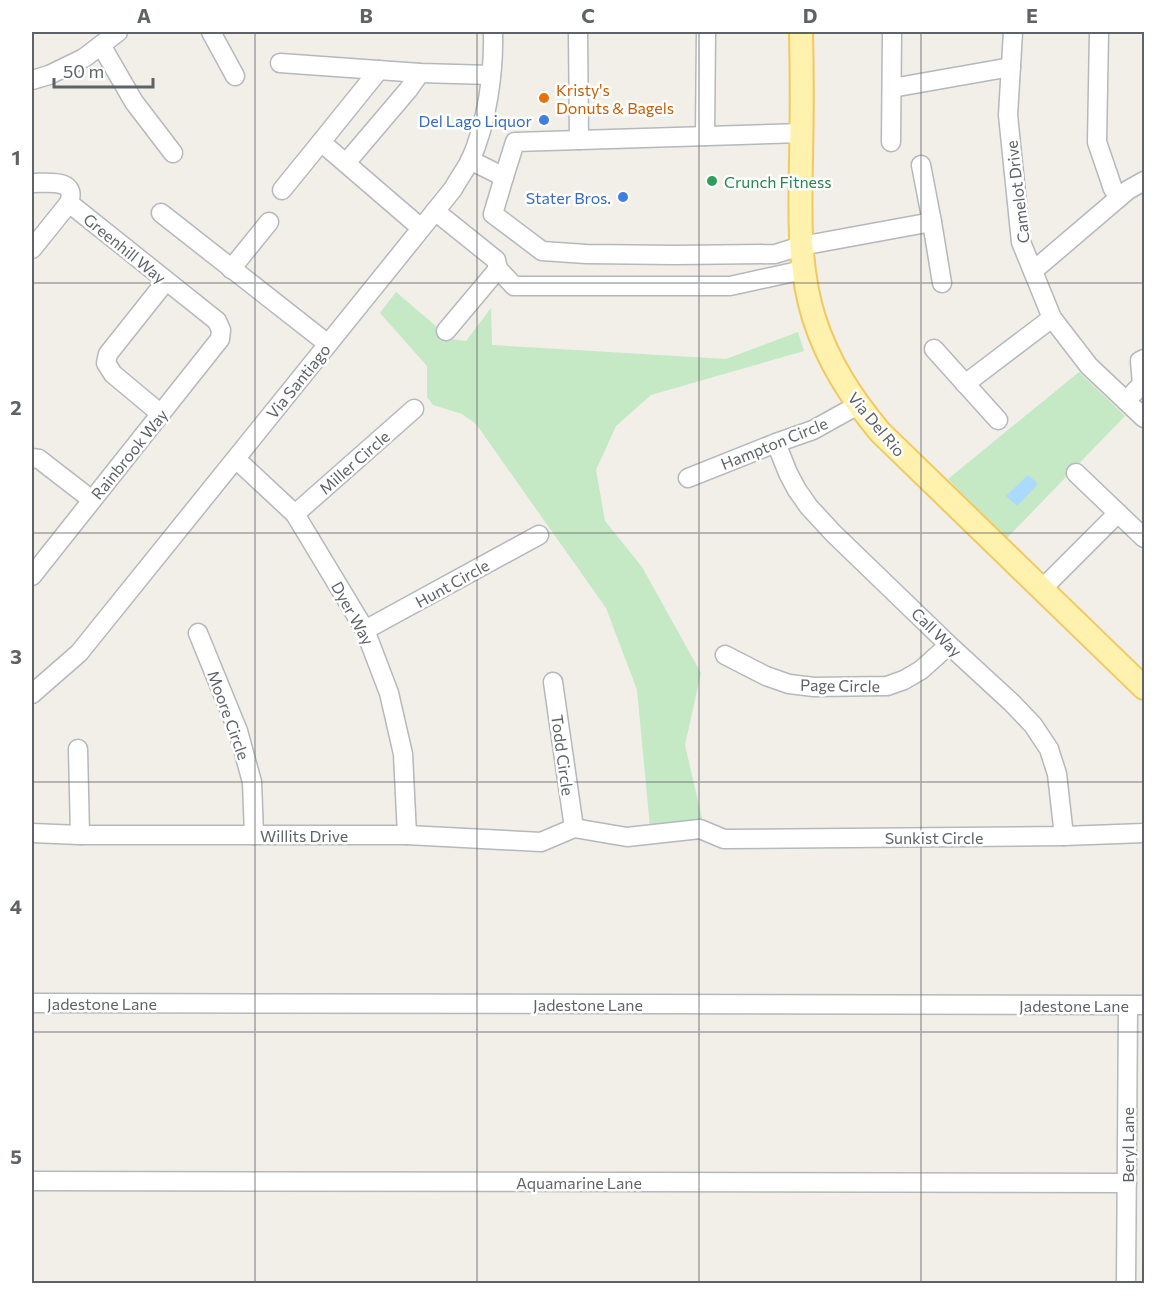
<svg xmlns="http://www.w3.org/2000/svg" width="1176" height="1315" viewBox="0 0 1176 1315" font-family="Commissioner,sans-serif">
	<rect width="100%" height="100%" fill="#f1efe8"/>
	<!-- green -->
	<g fill="#c5e8c5">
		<path d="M396,292L451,339L466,341L491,308L492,345L726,359L798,332L804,351L651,395L616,426L596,470L605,521L642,567L701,673L685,745L704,827H650L637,690L606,608L476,424L462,414L433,405L427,397V366L380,313Z"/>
		<path d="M1079,372L1125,416L1006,539L948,479Z"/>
	</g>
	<!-- water -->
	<path fill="#aadaff" d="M1028,475L1038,484L1017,506L1006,496Z"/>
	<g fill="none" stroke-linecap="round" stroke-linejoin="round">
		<!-- minor casing -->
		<g stroke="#b5b8bc" stroke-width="21">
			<g id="minor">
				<path d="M211,32L235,76"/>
				<path d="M578,32L579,140"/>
				<path d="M1013,32L1008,115L1021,242L1052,318L1089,366L1144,418"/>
				<path d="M1099,32L1097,142L1113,189"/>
				<path d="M101,45L134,102L173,153"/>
				<path d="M280,63L420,73L491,75"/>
				<path d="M32,80L49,75L84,58L118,32"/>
				<path d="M892,88L1011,67"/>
				<path d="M705,136L706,32"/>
				<path d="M321,142L379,70"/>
				<path d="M891,142L892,32"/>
				<path d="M470,160L504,177L493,214L542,251L586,254L675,255L775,254L801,246L932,222"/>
				<path d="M346,163L408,90L420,73"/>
				<path d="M921,165L932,222L942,283"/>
				<path d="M504,177L515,142L802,133"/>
				<path d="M32,183C47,183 78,178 69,203L217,321L221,330L220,339L32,576"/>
				<path d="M282,190L321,142L421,228"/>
				<path d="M435,211L496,260L498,269"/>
				<path d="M161,213L328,344"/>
				<path d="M32,249L69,203"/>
				<path d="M231,269L269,222"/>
				<path d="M1033,271L1128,190L1144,181"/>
				<path d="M446,331L498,269L514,286H730L803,270"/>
				<path d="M934,349L998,420"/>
				<path d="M965,384L1052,318"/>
				<path d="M1126,401L1142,384L1140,361L1144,359"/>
				<path d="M161,414L113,374L106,363L108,354L166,281"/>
				<path d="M776,443L788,473L797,490L809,507L833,533L949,645L1012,703L1033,725L1049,749L1057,774L1064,836"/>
				<path d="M32,458L39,459L92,500"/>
				<path d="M236,459L295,514L365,630L389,693L403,754L407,835"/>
				<path d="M1076,473L1144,538"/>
				<path d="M688,478L776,443L813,430L858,405"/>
				<path d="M295,514L414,409"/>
				<path d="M1042,589L1118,513"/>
				<path d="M365,630L539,535"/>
				<path d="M198,633L238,731L252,782L254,835"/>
				<path d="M725,655L766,676L789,684L814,687L887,686L904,680L921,670L949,645"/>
				<path d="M553,682L574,828"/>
				<path d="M32,694L79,653L453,189C458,180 465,170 470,161C487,124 494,72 493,32"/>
				<path d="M78,749L80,835"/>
				<path d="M574,828L627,837L700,829L724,839L1064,836L1144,833"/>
				<path d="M32,833L80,835H407L541,842L574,828"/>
				<path d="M32,1003L1144,1005"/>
				<path d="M32,1181L1127,1183"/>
				<path d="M1126,1284L1128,1006"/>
			</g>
		</g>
		<!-- major casing -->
		<g stroke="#f2c960" stroke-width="26">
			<path id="major" d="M801,32C802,74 802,117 801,160C800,213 798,267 814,318C828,362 851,397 880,432L1144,688"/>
		</g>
		<!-- minor -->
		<use href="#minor" stroke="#fff" stroke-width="18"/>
		<!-- major -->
		<use href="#major" stroke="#fff2af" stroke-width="22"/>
	</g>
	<!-- grid -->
	<path fill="none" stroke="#5f6368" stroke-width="1.5" stroke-opacity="0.55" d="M255,32V1284M477,32V1284M699,32V1284M921,32V1284M32,283H1144M32,533H1144M32,782H1144M32,1032H1144"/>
	<!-- markers -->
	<circle fill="#e8710a" stroke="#fff" stroke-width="2" cx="544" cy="98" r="6"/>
	<g fill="#3f7fe0" stroke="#fff" stroke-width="2">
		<circle cx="544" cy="120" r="6"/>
		<circle cx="623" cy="197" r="6"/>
	</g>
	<circle fill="#2e9e5b" stroke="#fff" stroke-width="2" cx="712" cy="181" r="6"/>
	<g text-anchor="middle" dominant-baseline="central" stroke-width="5" stroke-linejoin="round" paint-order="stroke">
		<!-- food labels -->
		<g font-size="16" fill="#c56008" stroke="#fff" text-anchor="start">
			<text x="556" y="89">Kristy's<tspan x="556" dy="18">Donuts &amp; Bagels</tspan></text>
		</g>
		<!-- shop labels -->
		<g font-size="16" fill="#366cbe" stroke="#fff" text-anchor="end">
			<text x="532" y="120">Del Lago Liquor</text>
			<text x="611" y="197">Stater Bros.</text>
		</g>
		<!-- leisure labels -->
		<g font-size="16" fill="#27864d" stroke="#fff" text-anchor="start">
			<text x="724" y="181">Crunch Fitness</text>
		</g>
		<!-- street labels -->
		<g font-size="16" fill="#5f6368" stroke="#fff">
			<text transform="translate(1017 192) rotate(-97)">Camelot Drive</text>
			<text transform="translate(125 248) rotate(39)">Greenhill Way</text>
			<text transform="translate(298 381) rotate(-51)">Via Santiago</text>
			<text transform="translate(877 424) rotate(50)">Via Del Rio</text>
			<text transform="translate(774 443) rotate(-22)">Hampton Circle</text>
			<text transform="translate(129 454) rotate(-51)">Rainbrook Way</text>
			<text transform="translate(354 462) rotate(-41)">Miller Circle</text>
			<text transform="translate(452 583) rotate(-29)">Hunt Circle</text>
			<text transform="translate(353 613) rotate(61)">Dyer Way</text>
			<text transform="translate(937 632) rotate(44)">Call Way</text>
			<text transform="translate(840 685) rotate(1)">Page Circle</text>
			<text transform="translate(229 715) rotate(70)">Moore Circle</text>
			<text transform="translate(563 755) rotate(82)">Todd Circle</text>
			<text x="304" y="835">Willits Drive</text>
			<text x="934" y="837">Sunkist Circle</text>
			<text x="102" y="1003">Jadestone Lane</text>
			<text x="588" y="1004">Jadestone Lane</text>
			<text x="1074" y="1005">Jadestone Lane</text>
			<text transform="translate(1127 1145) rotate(-90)">Beryl Lane</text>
			<text x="579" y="1182">Aquamarine Lane</text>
		</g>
	</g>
	<!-- border -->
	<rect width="1176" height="1315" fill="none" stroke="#ffffff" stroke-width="66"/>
	<!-- scale -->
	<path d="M54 78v9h99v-9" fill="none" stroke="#5f6368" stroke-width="3"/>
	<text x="63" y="78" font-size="18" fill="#5f6368" stroke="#ffffff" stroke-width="4.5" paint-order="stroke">50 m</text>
	<rect x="33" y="33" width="1110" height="1249" fill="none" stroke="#5f6368" stroke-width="2"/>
	<g font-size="20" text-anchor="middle" font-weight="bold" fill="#5f6368">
		<text x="144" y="23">A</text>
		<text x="366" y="23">B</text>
		<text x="588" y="23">C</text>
		<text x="810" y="23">D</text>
		<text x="1032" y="23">E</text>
		<text x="16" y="165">1</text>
		<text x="16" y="415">2</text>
		<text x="16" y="664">3</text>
		<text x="16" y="914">4</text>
		<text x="16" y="1164">5</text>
	</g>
</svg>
